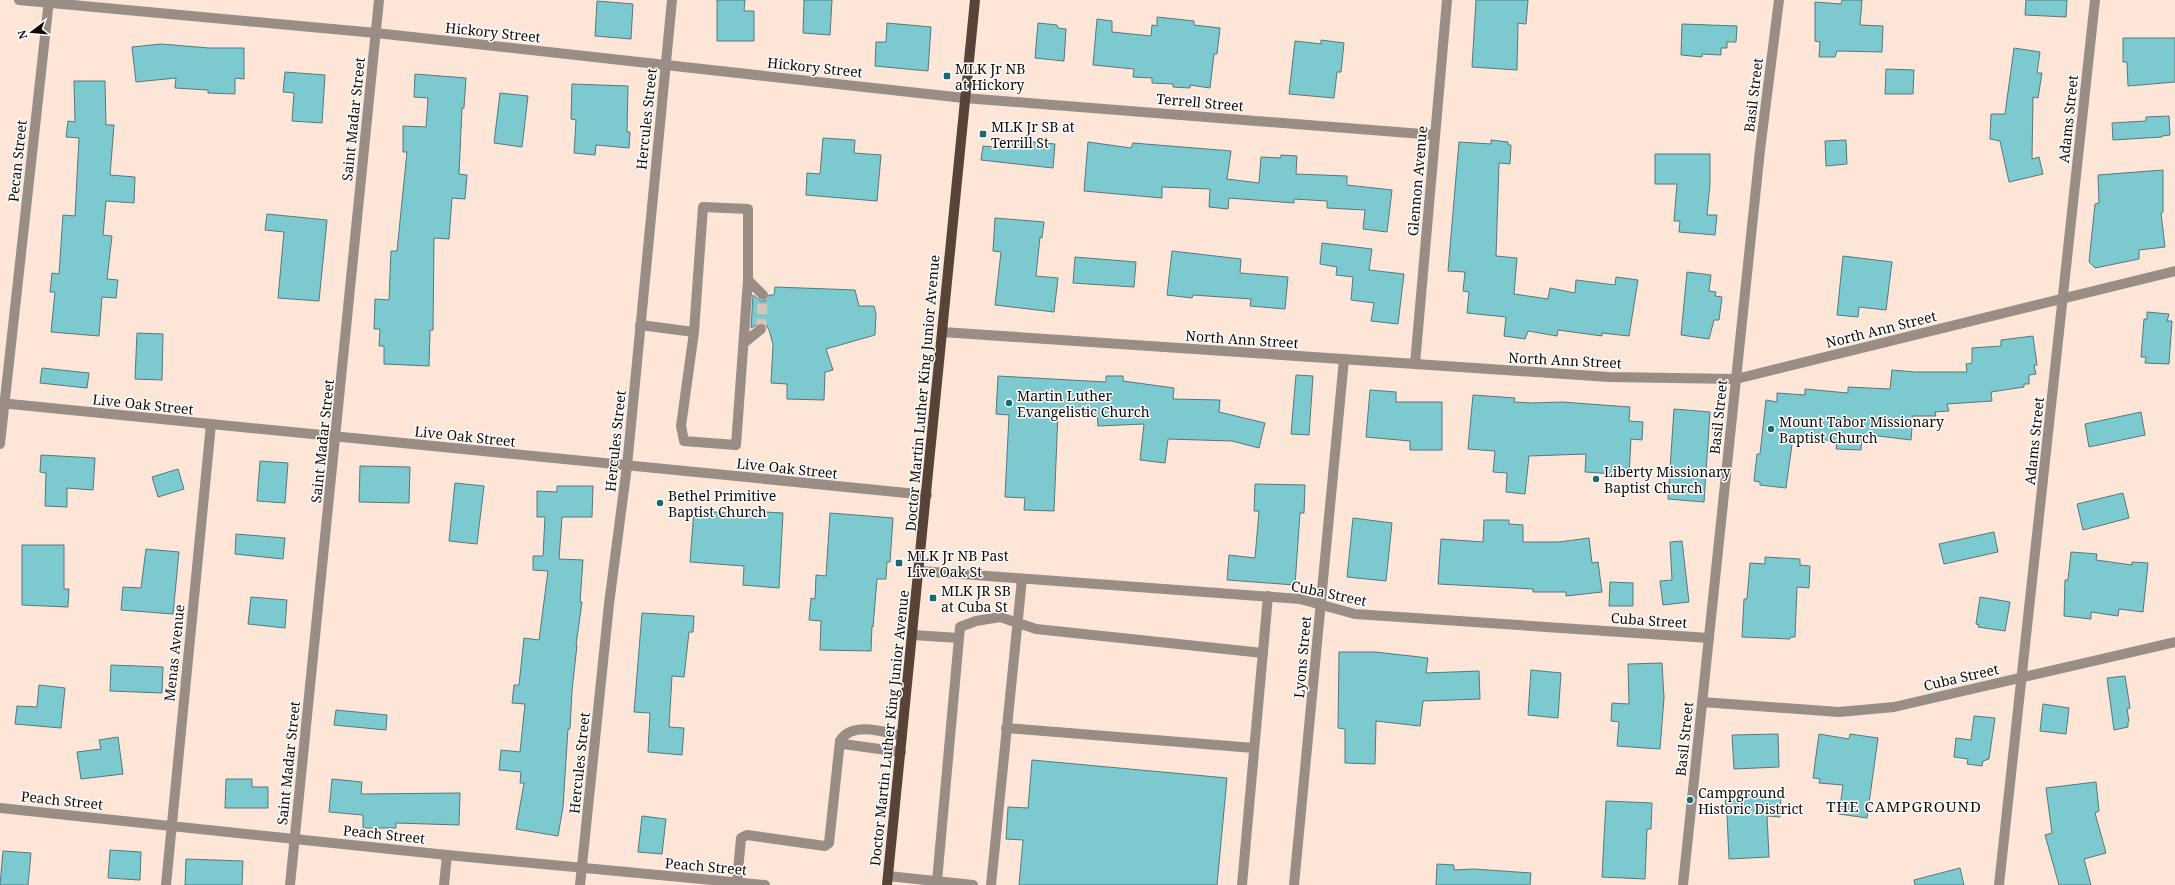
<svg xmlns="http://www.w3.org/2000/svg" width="2175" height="885" viewBox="0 0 2175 885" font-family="'Noto Serif',serif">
	<rect width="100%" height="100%" fill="#fde5d7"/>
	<!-- building -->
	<g fill="#7cc9cf" stroke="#55797c">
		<path d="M717,0H745L744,11H754V41H717Z"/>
		<path d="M804,0H832L830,35L803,33Z"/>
		<path d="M1476,0H1528L1526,24L1518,23L1517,70L1472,67Z"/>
		<path d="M1842,0H1862L1860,25L1883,26L1882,52L1837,51L1835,57H1819L1820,42L1815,41V2L1841,4Z"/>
		<path d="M2026,0H2067L2066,17L2025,15Z"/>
		<path d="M597,1L633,4L631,39L595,36Z"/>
		<path d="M1157,17L1194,21V25L1220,28L1217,54H1214L1210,88L1190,85V88L1173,87V84L1152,83V78L1133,77L1134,69L1093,65L1097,19L1112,21V32L1151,36L1152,25L1157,26Z"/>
		<path d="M887,23L931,27L928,71L875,66L876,42H886Z"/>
		<path d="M1038,23L1057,25L1058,28L1066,29L1064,61L1035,58Z"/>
		<path d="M1682,24L1737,26L1736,42H1727V48H1721V55L1702,54V57L1681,55Z"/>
		<path d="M2123,38H2175V82L2128,86L2127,62H2123Z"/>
		<path d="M1321,40L1344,43L1341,72H1337L1334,98L1289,94L1295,41L1321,44Z"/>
		<path d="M161,44L209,48H244V79L235,78V94L208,93V90L175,88L176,78L136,82L132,47Z"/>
		<path d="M2014,48L2040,52L2037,73H2042L2038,98L2033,97L2032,159L2039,157L2043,174L2009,182L2000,141L1990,139L1991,114H2005Z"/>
		<path d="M1886,69L1914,70L1913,94H1885Z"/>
		<path d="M285,72L325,75L322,123L292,121L294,93L283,92Z"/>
		<path d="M415,74L466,78L464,108H462L459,174L467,175L465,199L452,198L449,239L434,238L433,330H430L429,366L384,364V346H379L380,329H374L375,299L389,300L391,251H397L407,152H403V126L426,127L428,98L414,97Z"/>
		<path d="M74,81H105L106,125H114L110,175L135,177L134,203L106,201L103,235L112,236L107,279L118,280L116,298L102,297L99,336L51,332L55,292H50L52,273L59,274L63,215L75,216L79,138L66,137L68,121L75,122Z"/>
		<path d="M572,84L628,86L627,132H630L629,148L596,145L595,155L574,153L576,120L571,119Z"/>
		<path d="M500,93L528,96L522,147L494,143Z"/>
		<path d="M2169,116L2170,135L2162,136V137L2113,140L2112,123L2146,121V117Z"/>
		<path d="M823,138L855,140L854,153L881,155L877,201L806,195L807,173L820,174Z"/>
		<path d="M1013,140L1055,144L1053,168L981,160L983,146L1012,149Z"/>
		<path d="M1491,140L1508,142V145H1511L1510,164L1499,163L1496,256L1517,258L1514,294L1548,299L1550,288L1575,293L1576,280L1615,285L1616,277L1638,280L1629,336L1602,333V336L1558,330L1557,336L1528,331L1525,339L1504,336L1506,317L1467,313L1469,292L1463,291L1465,272L1448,271L1459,142L1491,144Z"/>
		<path d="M1846,140L1847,164L1826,166L1825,141Z"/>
		<path d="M1088,142L1131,148L1133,143L1231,151L1227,179L1259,183L1261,157L1281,158V155L1297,156L1296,174L1347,176V185L1392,190L1387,232L1363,229L1365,210L1327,208V201L1294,199V203L1229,198L1228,209L1209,207L1210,189L1162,187V198L1084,191Z"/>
		<path d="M1655,154H1710V184L1707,215H1717L1715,235L1679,232L1680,221H1674L1677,184H1655Z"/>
		<path d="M2163,170V212L2161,213L2165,247L2139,250V259L2095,268L2089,262L2095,204L2099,203L2098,175Z"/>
		<path d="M267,214L327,220L319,301L278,298L284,232L265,230Z"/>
		<path d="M995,218L1044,222L1042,238L1040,237L1036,276L1058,278L1054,312L995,305L1001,252L993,251Z"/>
		<path d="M1322,243L1372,249L1369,270L1404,274L1398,324L1371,321L1374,303L1351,300L1353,277L1336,275L1337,267L1320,264Z"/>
		<path d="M1172,251L1241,259L1240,273L1288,277L1285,309L1250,306L1251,299L1193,295L1192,298L1167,295Z"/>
		<path d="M1843,256L1892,262L1886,310L1859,307L1858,317L1837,315Z"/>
		<path d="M1075,257L1136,262L1134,287L1073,283Z"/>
		<path d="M1687,272L1711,275L1709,291L1716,292L1715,296L1722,297L1719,320H1714L1709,339L1681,335Z"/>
		<path d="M775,287L855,290L859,306H874L876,314L875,335L826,349L833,370L825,372L824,400L787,399V384L771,383L773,344L769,330L766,325L760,323L751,328L753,295L761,301H765L769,295H774Z"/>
		<path d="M2147,312L2169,314L2167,321H2172L2169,364L2145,363L2146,357H2141L2144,319H2147Z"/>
		<path d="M137,333L163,334L162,380L135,379Z"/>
		<path d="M2033,336L2037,365H2034L2036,374L2029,375V384H2024V387L1991,392L1992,401L1947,404L1949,411L1935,412L1936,416H1913L1911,440L1862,434L1861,450L1836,449L1837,441L1793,437L1786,488L1760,485V482L1754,481L1757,454H1760L1766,400L1777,402V393L1805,395V389L1848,393V387L1890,389L1892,370L1915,372H1967L1966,364L1972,363V348L2001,346V340Z"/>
		<path d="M42,368L89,373L87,388L40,383Z"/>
		<path d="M1296,375L1313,376L1309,435L1291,434Z"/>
		<path d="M998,376L1106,382V376H1123V381L1174,388L1173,399L1220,400L1219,412L1265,423L1259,448L1232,441L1168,439L1165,463L1140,460L1144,424L1098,426L1097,414L1058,412L1054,511L1024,510L1025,498L1005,497L1009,415L996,414Z"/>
		<path d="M1370,390L1396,392V402H1442V450H1410V441L1366,437Z"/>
		<path d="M1473,395L1515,398L1514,402L1532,403L1562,402L1630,407L1629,421L1643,422L1642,440L1631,439L1629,475L1585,472L1586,454L1529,456L1525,494L1506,492L1507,473L1493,472L1495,451L1468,449Z"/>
		<path d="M1674,409L1710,412L1704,502L1668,499Z"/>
		<path d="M2141,412L2145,435L2089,447L2085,424Z"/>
		<path d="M41,455L95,458L93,490L67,488V507L45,506L46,473L40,472Z"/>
		<path d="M260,461L288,463L285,503L257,501Z"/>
		<path d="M360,466L410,467L409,503L359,502Z"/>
		<path d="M178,469L184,489L158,497L152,477Z"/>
		<path d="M455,483L484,486L477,544L449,541Z"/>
		<path d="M1255,484L1305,485L1304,513H1300L1295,585L1227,580L1229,555L1255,558L1259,511H1254Z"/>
		<path d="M557,486H593L592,517H562L559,559L583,560L580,602H582L576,645H577L572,691L570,729H568L563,807L558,836L516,829L524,783H520L521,772L499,770L501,750L520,752L525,704L512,703L514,685H519L524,638L539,640L548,571L533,570V556H543L545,517H537V491L557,492Z"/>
		<path d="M2123,493L2129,518L2083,530L2077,504Z"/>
		<path d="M694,510L747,515V511L783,513L779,588L743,585L744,566L690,562Z"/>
		<path d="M830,513L893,518L890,562H887L886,579H877L873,627L872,626L871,651L820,650L821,621L809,620L811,598L815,599L816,575L826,576Z"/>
		<path d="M1353,518L1392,523L1386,581L1347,577Z"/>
		<path d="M1484,520H1509V524L1523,525V542H1559L1589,538L1592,563L1598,562L1602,592L1566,596V592H1533V589L1438,584L1441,539L1483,542Z"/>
		<path d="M1994,532L1998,552L1944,564L1939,544Z"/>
		<path d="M236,534L285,538L283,559L235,554Z"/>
		<path d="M1682,541L1689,602L1663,605L1660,581L1672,580L1670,542Z"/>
		<path d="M22,545H64V589H69L68,607L22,605Z"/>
		<path d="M146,549L179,552L173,614L121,610L123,587L141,588Z"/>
		<path d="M2071,552L2097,554L2096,560L2132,565V562L2148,563L2143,612L2119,609L2118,616L2091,612V619L2064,616L2065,580H2068Z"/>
		<path d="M1765,557L1800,559V565L1810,566L1809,588L1797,587L1795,637H1790V639L1742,637L1744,599H1747L1750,563L1765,564Z"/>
		<path d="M1610,582L1633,583V606H1609Z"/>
		<path d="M251,597L287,600L285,628L248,624Z"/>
		<path d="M1980,597L2010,602L2005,631L1978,627L1979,625L1976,624Z"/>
		<path d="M642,613L694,616L693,632H689L684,677L672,676L669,727L684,728L682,755L648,752L650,713L634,712Z"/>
		<path d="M1339,652H1376L1428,658L1426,673L1479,671L1480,699L1423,701L1420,726L1376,721L1375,764L1345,763V729L1338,728Z"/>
		<path d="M1662,663L1664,698L1660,749L1617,746L1619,722L1611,721L1612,703L1629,704L1628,664Z"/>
		<path d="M111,665L163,667L162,693L110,691Z"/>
		<path d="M1531,670L1561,673L1558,718L1528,715Z"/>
		<path d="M2125,676L2130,708L2127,709L2129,721L2128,722V727L2114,730L2107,678Z"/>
		<path d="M39,685L65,688L61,728L15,724L17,706L37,707Z"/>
		<path d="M2043,704L2069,708L2066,734L2040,731Z"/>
		<path d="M336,710L387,715L386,730L334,725Z"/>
		<path d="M1974,716L1995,718L1989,759L1983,761L1982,766L1967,764L1968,759L1954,757L1956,738L1971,740Z"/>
		<path d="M1778,734L1779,767L1734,769L1732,735Z"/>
		<path d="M1819,734L1849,739L1850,734L1878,738L1867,818L1839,814L1843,785L1819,783L1820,779L1813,778Z"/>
		<path d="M118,737L123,774L81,779L77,752L101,749L99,740Z"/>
		<path d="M1032,760L1227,778L1217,885H1019L1023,840L1006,839L1008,807L1028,808Z"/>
		<path d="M226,779H252V787H268V808H225Z"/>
		<path d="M332,779L362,782L361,794L460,793L459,825L396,823V828H363V815L329,812Z"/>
		<path d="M2096,782L2099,811L2095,813L2106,853L2084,859L2091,885H2059L2045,835L2052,833L2046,788Z"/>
		<path d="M1726,794L1781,796L1780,817L1767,816L1769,857L1729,859L1727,814H1725Z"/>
		<path d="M1606,801L1652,803L1651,829H1647L1645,879L1602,877Z"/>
		<path d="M642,816L666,819L662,854L638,852Z"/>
		<path d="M110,850L141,852L140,880L108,878Z"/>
		<path d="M3,851L31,853L28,885H0Z"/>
		<path d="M186,859L243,861L242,885H185Z"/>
		<path d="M1437,864L1454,865V870L1474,869L1531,873L1530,885H1436Z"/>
		<path d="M1960,868L1964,885H1915L1914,880Z"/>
	</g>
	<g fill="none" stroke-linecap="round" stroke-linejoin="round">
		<!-- minor-tunnel -->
		<path stroke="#dac4b7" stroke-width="10" stroke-dasharray="10 5" stroke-linecap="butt" d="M761,329L763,295"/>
		<!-- minor -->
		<g stroke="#9a8d86" stroke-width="10">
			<path d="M19,0L376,33L964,98L1435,135"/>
			<path d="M748,280L763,295"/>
			<path d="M640,325L694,332L703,207L748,209V280L736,445L684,441L681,426L694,332"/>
			<path d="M942,332L1609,377L1736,379L2175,271"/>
			<path d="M745,342L761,329"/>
			<path d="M1415,364L1447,0"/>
			<path d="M0,403L927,495"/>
			<path d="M0,444L49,0"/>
			<path d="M920,571L1300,599L1355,614L1709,638"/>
			<path d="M913,635L959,638"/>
			<path d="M1702,702L1839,712L1894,707L2175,642"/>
			<path d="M1006,728L1254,748"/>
			<path d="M901,752L843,744L840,741C852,721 884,732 902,736"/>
			<path d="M0,808L447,855L765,885"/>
			<path d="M888,876L973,885"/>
			<path d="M937,881L960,627L976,621L1000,617L1036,629L1263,653"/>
			<path d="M737,882L741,838L747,835L825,846L829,843L840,741"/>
			<path d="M166,885L211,424"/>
			<path d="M290,885L379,0"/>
			<path d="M444,885L447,855"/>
			<path d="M580,885L609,604L627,466L672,0"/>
			<path d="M991,885L1022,579"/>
			<path d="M1242,885L1268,596"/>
			<path d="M1294,885L1344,359"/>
			<path d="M1683,885L1760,150L1779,0"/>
			<path d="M1999,885L2095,0"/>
		</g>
		<!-- major -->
		<path stroke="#574337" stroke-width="10" d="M887,885L975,0"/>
	</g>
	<!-- markers -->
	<g fill="#1c696e" stroke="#fff" stroke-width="1.5">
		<rect x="943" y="72" width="8" height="8" rx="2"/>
		<rect x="979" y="130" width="8" height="8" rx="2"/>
		<circle cx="1009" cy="403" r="4"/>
		<circle cx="1771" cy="429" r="4"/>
		<circle cx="1596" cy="479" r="4"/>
		<circle cx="660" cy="503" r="4"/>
		<rect x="895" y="559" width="8" height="8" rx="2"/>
		<rect x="929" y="594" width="8" height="8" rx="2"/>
		<circle cx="1690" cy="800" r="4"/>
	</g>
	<g text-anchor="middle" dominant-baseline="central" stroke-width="3" stroke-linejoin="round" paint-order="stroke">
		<!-- street labels -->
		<g font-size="14" fill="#120904" stroke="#fff">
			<text transform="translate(493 32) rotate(6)">Hickory Street</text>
			<text transform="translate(815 67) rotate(6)">Hickory Street</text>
			<text transform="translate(1753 95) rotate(-83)">Basil Street</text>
			<text transform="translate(1200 102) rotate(5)">Terrell Street</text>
			<text transform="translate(353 119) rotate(-84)">Saint Madar Street</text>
			<text transform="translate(646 119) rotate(-84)">Hercules Street</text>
			<text transform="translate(2068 119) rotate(-84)">Adams Street</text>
			<text transform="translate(17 161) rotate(-84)">Pecan Street</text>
			<text transform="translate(1417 181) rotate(-85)">Glennon Avenue</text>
			<text transform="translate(1881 329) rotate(-14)">North Ann Street</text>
			<text transform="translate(1242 339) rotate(4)">North Ann Street</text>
			<text transform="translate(1565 360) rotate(3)">North Ann Street</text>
			<text transform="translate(922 393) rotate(-85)">Doctor Martin Luther King Junior Avenue</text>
			<text transform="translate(143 404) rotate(6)">Live Oak Street</text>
			<text transform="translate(1718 417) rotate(-84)">Basil Street</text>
			<text transform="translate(465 436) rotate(6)">Live Oak Street</text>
			<text transform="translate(322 441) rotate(-84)">Saint Madar Street</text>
			<text transform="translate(615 441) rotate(-84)">Hercules Street</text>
			<text transform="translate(2034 441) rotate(-84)">Adams Street</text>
			<text transform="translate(787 468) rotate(6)">Live Oak Street</text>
			<text transform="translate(1329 593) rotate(12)">Cuba Street</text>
			<text transform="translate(1649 620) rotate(4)">Cuba Street</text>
			<text transform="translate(174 653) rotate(-84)">Menas Avenue</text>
			<text transform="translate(1302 657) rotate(-85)">Lyons Street</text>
			<text transform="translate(1961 677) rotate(-13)">Cuba Street</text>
			<text transform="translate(889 728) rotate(-84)">Doctor Martin Luther King Junior Avenue</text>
			<text transform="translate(1684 739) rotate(-84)">Basil Street</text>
			<text transform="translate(288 763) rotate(-84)">Saint Madar Street</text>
			<text transform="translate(579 763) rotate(-84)">Hercules Street</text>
			<text transform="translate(62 800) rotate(6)">Peach Street</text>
			<text transform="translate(384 834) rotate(6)">Peach Street</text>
			<text transform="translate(706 866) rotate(5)">Peach Street</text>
		</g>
		<!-- poi labels -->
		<g font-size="14" fill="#120904" stroke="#fff" text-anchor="start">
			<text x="955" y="68">MLK Jr NB<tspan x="955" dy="16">at Hickory</tspan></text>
			<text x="991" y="126">MLK Jr SB at<tspan x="991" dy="16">Terrill St</tspan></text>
			<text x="1017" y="395">Martin Luther<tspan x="1017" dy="16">Evangelistic Church</tspan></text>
			<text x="1779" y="421">Mount Tabor Missionary<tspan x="1779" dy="16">Baptist Church</tspan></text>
			<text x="1604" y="471">Liberty Missionary<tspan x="1604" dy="16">Baptist Church</tspan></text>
			<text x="668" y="495">Bethel Primitive<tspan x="668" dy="16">Baptist Church</tspan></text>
			<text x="907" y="555">MLK Jr NB Past<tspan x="907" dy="16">Live Oak St</tspan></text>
			<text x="941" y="590">MLK JR SB<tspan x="941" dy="16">at Cuba St</tspan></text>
			<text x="1698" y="792">Campground<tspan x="1698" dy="16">Historic District</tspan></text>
		</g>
		<!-- neighbourhood labels -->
		<g font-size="15" letter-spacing="1" fill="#120904" stroke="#fff">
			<text x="1904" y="806">THE CAMPGROUND</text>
		</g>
	</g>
	<!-- north arrow -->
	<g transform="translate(32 32) rotate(254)" stroke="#ffffff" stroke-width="3" paint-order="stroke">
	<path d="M0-3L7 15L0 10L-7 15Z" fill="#120904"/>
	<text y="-6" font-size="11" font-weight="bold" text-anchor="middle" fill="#120904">N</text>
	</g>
</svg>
